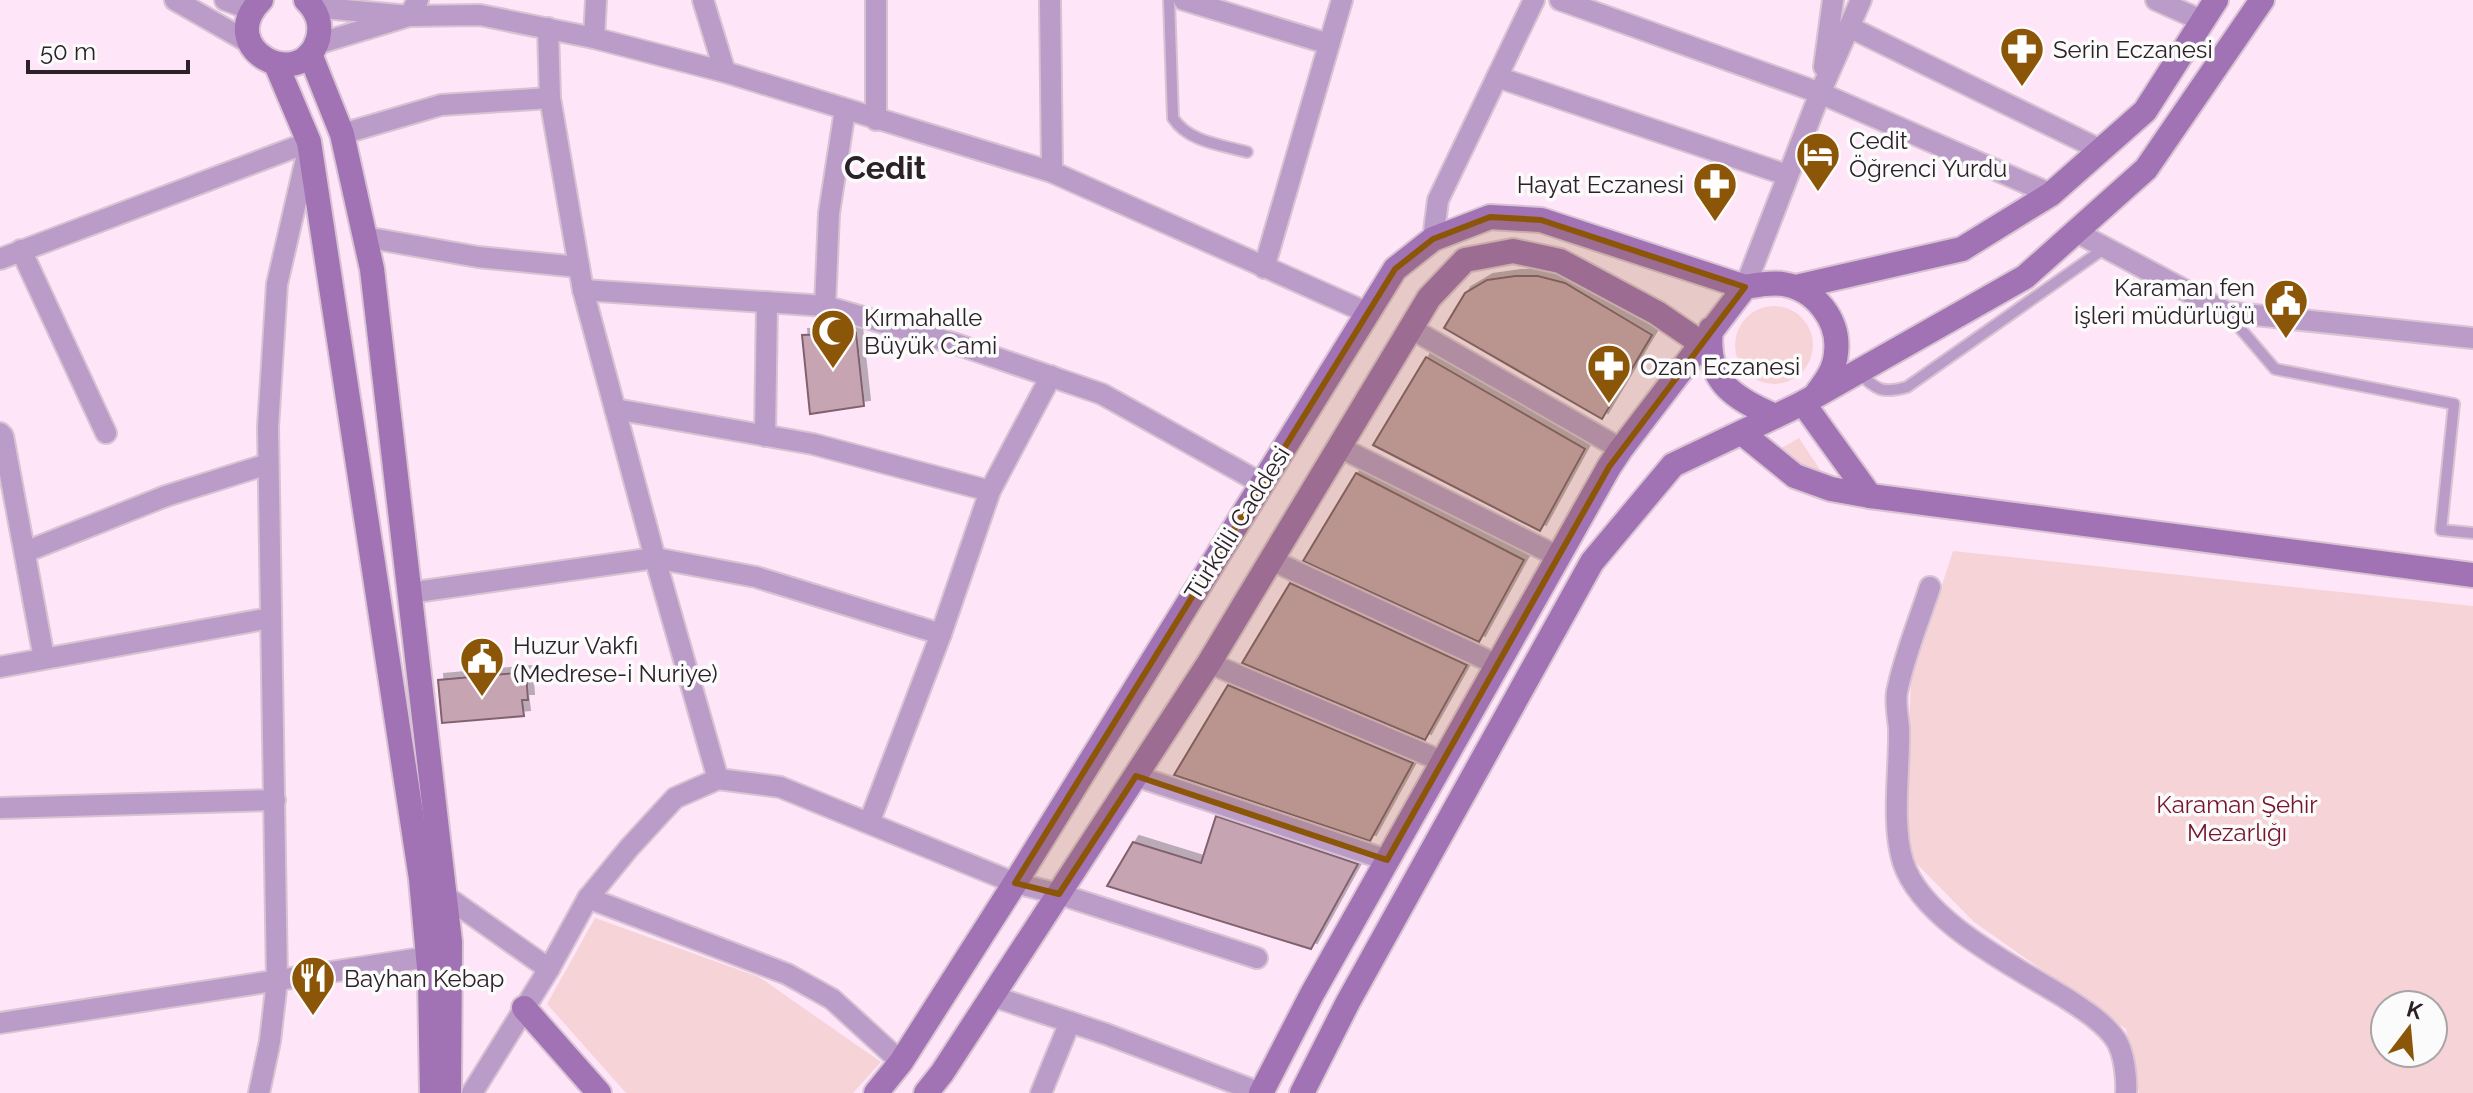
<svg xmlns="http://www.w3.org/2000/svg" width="2473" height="1093" viewBox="0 0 2473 1093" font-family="Raleway,sans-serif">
	<defs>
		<filter id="shadow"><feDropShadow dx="6" dy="-6" stdDeviation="0" flood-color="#0004"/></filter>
	</defs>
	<rect width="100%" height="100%" fill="#fee6f8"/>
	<!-- green -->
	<g fill="#f6d3d6" fill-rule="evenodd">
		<circle cx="1774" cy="345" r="39"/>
		<path d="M1799,438L1826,479L1778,450Z"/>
		<path d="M1953,551L2473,606V1093H2139L2126,1029L1974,922L1904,851L1911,680ZM2385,1005H2433V1053H2385Z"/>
		<path d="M595,918L759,977L881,1062L853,1093H626L547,1004Z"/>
	</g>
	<!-- building -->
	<g fill="#c6a4b1" stroke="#80626e" stroke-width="2" filter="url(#shadow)">
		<path d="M1515,276H1538L1565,283L1652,335L1602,419L1444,328L1465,293L1487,280Z"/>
		<path d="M856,333L864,406L810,414L802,335Z"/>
		<path d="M1426,357L1585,449L1540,531L1373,445Z"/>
		<path d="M1356,473L1524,560L1479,642L1303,561Z"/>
		<path d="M1290,583L1467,665L1425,740L1242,663Z"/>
		<path d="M526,672L528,700H522L524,716L442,723L438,680Z"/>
		<path d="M1228,685L1413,763L1370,841L1174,775Z"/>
		<path d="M1216,816L1358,864L1311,949L1107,886L1133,842L1201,863Z"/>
	</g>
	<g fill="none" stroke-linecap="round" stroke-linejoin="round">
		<!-- lane casing -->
		<g stroke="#d8c3d3" stroke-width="14">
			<g id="lane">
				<path d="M1169,0L1173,118C1188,142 1222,145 1247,152"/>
				<path d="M2227,313L2275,369L2454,404L2441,530L2473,533"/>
				<path d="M1859,373C1877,390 1882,394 1907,387L2105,248"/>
			</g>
		</g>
		<!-- street casing -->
		<g stroke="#d8c3d3" stroke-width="24">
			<g id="street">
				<path d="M175,0L250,43"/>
				<path d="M225,0L252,10"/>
				<path d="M315,0L313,7L409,16L480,15L594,38L725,72L1052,172L1368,313"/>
				<path d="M703,0L725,72"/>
				<path d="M1050,0L1052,172"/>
				<path d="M1184,0L1329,44"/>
				<path d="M1560,0L1820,93L2051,194"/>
				<path d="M2156,0L2203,21"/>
				<path d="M1849,27L2101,150"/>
				<path d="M548,28L550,98L583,290L655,558L718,779"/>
				<path d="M594,38L596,0"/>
				<path d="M317,44L409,16L418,0"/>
				<path d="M1824,67L1833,0"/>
				<path d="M1497,77L1787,175"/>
				<path d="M876,120V0"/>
				<path d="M342,134L441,105L550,98"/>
				<path d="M2076,232L2226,312L2473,338"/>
				<path d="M365,237L478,257L579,267"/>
				<path d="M1433,239L1438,200L1534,0"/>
				<path d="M21,250L106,433"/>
				<path d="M0,259L309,142"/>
				<path d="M1264,268L1342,0"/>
				<path d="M1745,287L1820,93L1861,0"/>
				<path d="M583,290L825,306L956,344L1102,394L1261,483"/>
				<path d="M825,306L829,213L845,110"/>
				<path d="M1410,328L1621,449"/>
				<path d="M615,409L813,444L990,491"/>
				<path d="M0,433L3,436L44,658"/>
				<path d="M765,436L767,302"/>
				<path d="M1339,447L1559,557"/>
				<path d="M25,552L166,496L268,464"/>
				<path d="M1271,560L1498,665"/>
				<path d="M1930,587C1919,621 1904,656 1897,692C1895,703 1898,717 1899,728C1900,769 1891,823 1903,862C1922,921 2014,966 2064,997C2081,1008 2104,1022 2116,1040C2124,1053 2127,1077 2126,1093"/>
				<path d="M409,593L655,558L756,577L941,634"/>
				<path d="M1209,663L1444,762"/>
				<path d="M0,667L270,618"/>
				<path d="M1136,776L1387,860"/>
				<path d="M0,808L275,800"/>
				<path d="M869,823L941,634L990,491L1051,376"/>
				<path d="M444,895L549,969"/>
				<path d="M588,898L787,974L832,999L901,1062"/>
				<path d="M992,996L1106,1034L1261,1093"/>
				<path d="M0,1023L428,957"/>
				<path d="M259,1093L270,1041L277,981L268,427L277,284L308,150"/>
				<path d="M472,1093L549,969L588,898L629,848L675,798L718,779L780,787L1015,883L1059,894L1257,958"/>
				<path d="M1041,1093L1070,1022"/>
			</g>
		</g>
		<!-- secondary casing -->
		<g stroke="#d8c3d3" stroke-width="28">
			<g id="secondary">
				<path d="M261,0C213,48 301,95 318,39C322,23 317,11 306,0"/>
				<path d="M310,54L342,134L372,269L450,942L449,1093"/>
				<path d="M276,64L309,142L421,879L430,979L432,1093"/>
				<path d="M1796,287L1962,249L2051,194L2145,111L2216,0"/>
				<path d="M1711,329C1705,381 1733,398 1775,416"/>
				<path d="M1803,403L1870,496"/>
				<path d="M1742,433L1795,476L1831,489L1870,496L2473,575"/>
				<path d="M524,1008L599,1093"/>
				<path d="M876,1093L901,1062L1015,883L1395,269L1433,239L1490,217L1541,220L1745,287"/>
				<path d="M926,1093L942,1073L1209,663L1429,298L1465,260L1513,251L1560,261L1657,313L1701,343"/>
				<path d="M1261,1093L1312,994L1609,467L1621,449L1745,287C1757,285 1770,282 1783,284C1815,289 1840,320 1836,353C1835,369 1826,381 1817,393"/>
				<path d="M1302,1093L1348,1002L1592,562L1673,465L1803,403L2025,277L2146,169L2262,0"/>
			</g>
		</g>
		<!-- lane -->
		<use href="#lane" stroke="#bb9bc8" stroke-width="10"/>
		<!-- street -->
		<use href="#street" stroke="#bb9bc8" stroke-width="20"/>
		<!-- secondary -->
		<use href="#secondary" stroke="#a172b4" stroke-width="24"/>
	</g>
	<!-- marked area -->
	<path fill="#8c5608" fill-opacity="0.2" stroke="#8c5608" stroke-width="6" stroke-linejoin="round" d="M1490,217L1541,220L1745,287L1609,467L1387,860L1136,776L1059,894L1015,883L1395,269L1433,239Z"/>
	<!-- icons -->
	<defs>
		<g id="pharmacy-pin" transform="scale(2.3)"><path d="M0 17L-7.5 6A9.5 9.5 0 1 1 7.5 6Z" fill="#8c5608" stroke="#fbfbfb"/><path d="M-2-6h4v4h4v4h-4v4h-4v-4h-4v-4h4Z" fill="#fff"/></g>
		<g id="hotel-pin" transform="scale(2.3)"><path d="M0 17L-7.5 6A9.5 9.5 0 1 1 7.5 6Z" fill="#8c5608" stroke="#fbfbfb"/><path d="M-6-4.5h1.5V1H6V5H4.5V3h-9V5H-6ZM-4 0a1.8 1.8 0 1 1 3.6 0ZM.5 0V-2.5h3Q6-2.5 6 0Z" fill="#fff"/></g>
		<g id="civic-pin" transform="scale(2.3)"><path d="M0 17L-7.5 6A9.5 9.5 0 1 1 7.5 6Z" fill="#8c5608" stroke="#fbfbfb"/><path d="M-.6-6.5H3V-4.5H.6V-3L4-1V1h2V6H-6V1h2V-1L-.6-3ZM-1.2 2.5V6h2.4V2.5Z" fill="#fff"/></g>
		<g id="mosque-pin" transform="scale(2.3)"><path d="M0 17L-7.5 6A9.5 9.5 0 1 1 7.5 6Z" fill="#8c5608" stroke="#fbfbfb"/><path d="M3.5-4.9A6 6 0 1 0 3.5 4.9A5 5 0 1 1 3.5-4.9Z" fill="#fff"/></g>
		<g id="restaurant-pin" transform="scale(2.3)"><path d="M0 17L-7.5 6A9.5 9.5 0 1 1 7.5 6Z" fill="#8c5608" stroke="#fbfbfb"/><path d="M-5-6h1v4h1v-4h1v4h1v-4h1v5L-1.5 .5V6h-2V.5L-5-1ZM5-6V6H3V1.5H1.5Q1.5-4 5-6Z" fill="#fff"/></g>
	</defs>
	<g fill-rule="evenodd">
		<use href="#pharmacy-pin" x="2022" y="49"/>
		<use href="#hotel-pin" x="1818" y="154"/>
		<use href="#pharmacy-pin" x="1715" y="184"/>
		<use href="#civic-pin" x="2286" y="301"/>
		<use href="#mosque-pin" x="833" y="331"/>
		<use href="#pharmacy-pin" x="1609" y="366"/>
		<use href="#civic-pin" x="482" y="659"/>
		<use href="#restaurant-pin" x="313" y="978"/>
	</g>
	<g text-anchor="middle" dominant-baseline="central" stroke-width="7" stroke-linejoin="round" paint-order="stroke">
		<!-- poi labels -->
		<g font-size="24" fill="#2c2129" stroke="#fbfbfb" text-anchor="start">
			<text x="2053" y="49">Serin Eczanesi</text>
			<text x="1849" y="140">Cedit<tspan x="1849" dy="28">Öğrenci Yurdu</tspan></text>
			<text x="1684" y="184" text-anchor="end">Hayat Eczanesi</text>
			<text x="2255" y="287" text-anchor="end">Karaman fen<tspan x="2255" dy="28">işleri müdürlüğü</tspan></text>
			<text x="864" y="317">Kırmahalle<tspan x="864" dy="28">Büyük Cami</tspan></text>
			<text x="1640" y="366">Ozan Eczanesi</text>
			<text x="513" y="645">Huzur Vakfı<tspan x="513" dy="28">(Medrese-i Nuriye)</tspan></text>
			<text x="344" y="978">Bayhan Kebap</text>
		</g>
		<!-- street labels -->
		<g font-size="24" fill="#2c2129" stroke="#fbfbfb">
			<text transform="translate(1237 523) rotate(-58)">Türkdili Caddesi</text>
		</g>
		<!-- park labels -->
		<g font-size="24" fill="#76142e" stroke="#fbfbfb">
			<text x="2237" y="804">Karaman Şehir<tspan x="2237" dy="28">Mezarlığı</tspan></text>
		</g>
		<!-- district labels -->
		<g font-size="32" font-weight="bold" fill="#2c2129" stroke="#fbfbfb">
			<text x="885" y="167">Cedit</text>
		</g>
	</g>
	<!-- north arrow -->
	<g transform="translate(2409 1029) rotate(16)"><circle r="38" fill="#fbfbfb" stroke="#a8a4a7" stroke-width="2"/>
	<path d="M0-6L14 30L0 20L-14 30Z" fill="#8c5608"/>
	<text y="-12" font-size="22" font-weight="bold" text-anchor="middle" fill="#2c2129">K</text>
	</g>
	<!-- scale -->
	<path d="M28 60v12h160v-12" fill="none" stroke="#2c2129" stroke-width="4"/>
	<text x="40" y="60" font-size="24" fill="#2c2129" stroke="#fbfbfb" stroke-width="6" paint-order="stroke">50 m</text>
</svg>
